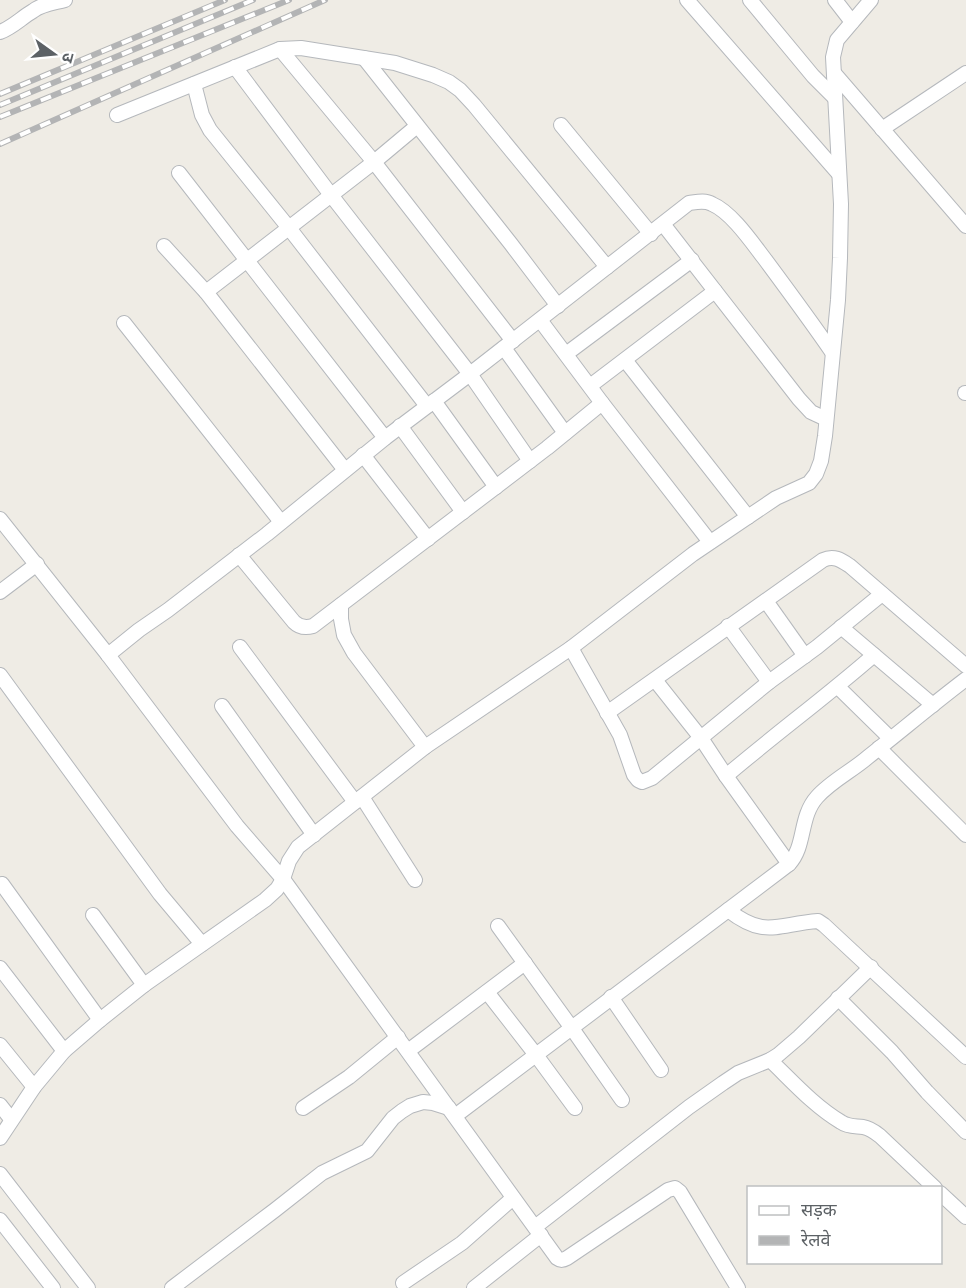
<svg xmlns="http://www.w3.org/2000/svg" width="966" height="1288" viewBox="0 0 966 1288" font-family="Jost,'Noto Sans Devanagari',sans-serif">
	<rect width="100%" height="100%" fill="#efece5"/>
	<g fill="none" stroke-linecap="round" stroke-linejoin="round">
		<!-- minor casing -->
		<g stroke="#b5b8bc" stroke-width="16">
			<g id="minor">
				<path d="M687,0L839,174"/>
				<path d="M750,0L813,76L835,98"/>
				<path d="M835,0L852,22"/>
				<path d="M0,32C13,27 21,18 33,11C42,4 54,3 65,0"/>
				<path d="M280,49L374,162L513,341"/>
				<path d="M364,58L511,244L558,306"/>
				<path d="M235,67L331,195L470,374L530,461"/>
				<path d="M834,73L966,226"/>
				<path d="M194,84L202,115L210,130L289,228L427,406"/>
				<path d="M117,115L280,49L301,48L395,63L433,75L449,82L460,90L474,105L607,267"/>
				<path d="M561,125L651,234"/>
				<path d="M882,129L966,73"/>
				<path d="M179,173L385,438"/>
				<path d="M663,224L799,399L811,412L826,419"/>
				<path d="M164,246L206,292L345,470"/>
				<path d="M206,292L374,162L417,126"/>
				<path d="M540,320L602,403L710,542"/>
				<path d="M124,323L281,522"/>
				<path d="M504,348L565,433"/>
				<path d="M566,354L692,260"/>
				<path d="M625,360L748,517"/>
				<path d="M590,386L715,291"/>
				<path d="M965,393H966"/>
				<path d="M434,401L496,487"/>
				<path d="M400,426L463,512"/>
				<path d="M363,455L428,539"/>
				<path d="M0,519L108,655L237,826L283,879L557,1258C561,1261 563,1260 567,1258L668,1190L675,1188L680,1192L738,1288"/>
				<path d="M239,555L294,622C299,627 306,628 313,626L547,448L602,403"/>
				<path d="M0,592L37,564"/>
				<path d="M766,601L805,656"/>
				<path d="M341,605V619L344,635L354,653L425,747"/>
				<path d="M728,626L769,682"/>
				<path d="M841,627L933,705"/>
				<path d="M240,647L355,802"/>
				<path d="M571,648L620,735L634,775L638,780L642,782L652,778L769,682L817,647L882,594"/>
				<path d="M108,655L139,630L168,610L267,534L385,438L470,374L689,203C697,202 705,200 712,204C731,212 751,241 764,258C787,289 810,320 832,352"/>
				<path d="M0,675L160,894L202,944"/>
				<path d="M655,680L701,738L726,776L789,864"/>
				<path d="M838,687L890,738"/>
				<path d="M222,706L314,835"/>
				<path d="M607,713L823,560C834,555 841,560 850,566L966,666"/>
				<path d="M879,748L966,835"/>
				<path d="M726,776C774,735 826,697 874,655"/>
				<path d="M362,797L415,880"/>
				<path d="M2,884L100,1020"/>
				<path d="M728,910C765,939 777,924 818,921L824,925L966,1057"/>
				<path d="M93,915L144,985"/>
				<path d="M498,926L571,1027L622,1100"/>
				<path d="M0,968L64,1051"/>
				<path d="M487,992L536,1055L575,1108"/>
				<path d="M611,997L661,1070"/>
				<path d="M838,998L892,1052L927,1092L966,1132"/>
				<path d="M0,1045L34,1087"/>
				<path d="M408,1051L525,963"/>
				<path d="M770,1060C792,1081 814,1106 841,1122C848,1127 855,1126 863,1127C870,1128 875,1132 880,1136L935,1188"/>
				<path d="M0,1105L11,1119"/>
				<path d="M303,1108L349,1077L398,1037"/>
				<path d="M455,1116C566,1032 677,948 789,864C806,846 799,817 817,797C831,781 852,771 868,757C901,731 933,704 966,679"/>
				<path d="M0,1138L34,1087L64,1051L100,1020L144,985L265,900L277,889L283,879L289,861L298,847L425,747L571,648L693,554L776,498L809,483L816,474L821,461L825,436L838,300L840,258L841,204L833,57L837,40L871,0"/>
				<path d="M0,1174L88,1288"/>
				<path d="M940,1193L966,1217"/>
				<path d="M0,1220L53,1288"/>
				<path d="M535,1227L689,1107L723,1083L738,1073L770,1060L778,1055L799,1037L871,967"/>
				<path d="M403,1283L462,1243L513,1198"/>
				<path d="M172,1288L275,1210L322,1173L367,1151L393,1118L402,1111L410,1106L423,1102L433,1103L449,1108"/>
				<path d="M474,1288L541,1235"/>
			</g>
		</g>
		<!-- minor -->
		<use href="#minor" stroke="#fff" stroke-width="14"/>
		<!-- rail casing -->
		<g stroke="#b3b4b5" stroke-width="6">
			<g id="rail">
				<path d="M0,94L225,0"/>
				<path d="M0,105L253,0"/>
				<path d="M0,117L289,0"/>
				<path d="M0,144L325,0"/>
			</g>
		</g>
		<!-- rail -->
		<use href="#rail" stroke="#fff" stroke-width="4" stroke-dasharray="11" stroke-linecap="butt"/>
	</g>
	<!-- legend -->
	<rect x="747" y="1186" width="195" height="78" fill="#ffffff" stroke="#bec0c1" stroke-width="1.5"/>
	<rect x="759" y="1206" width="30" height="9" fill="#ffffff" stroke="#bec0c1" stroke-width="1.5"/>
	<text x="801" y="1216" font-size="18" fill="#5c6165">सड़क</text>
	<rect x="759" y="1236" width="30" height="9" fill="#b3b4b5" stroke="#bec0c1" stroke-width="1.5"/>
	<text x="801" y="1246" font-size="18" fill="#5c6165">रेलवे</text>
	<!-- north arrow -->
	<g transform="translate(54 54) rotate(105)" stroke="#ffffff" stroke-width="4.5" paint-order="stroke">
	<path d="M0-4.5L10 22L0 15L-10 22Z" fill="#5c6165"/>
	<text y="-9" font-size="16" font-weight="bold" text-anchor="middle" fill="#5c6165">उ</text>
	</g>
</svg>
